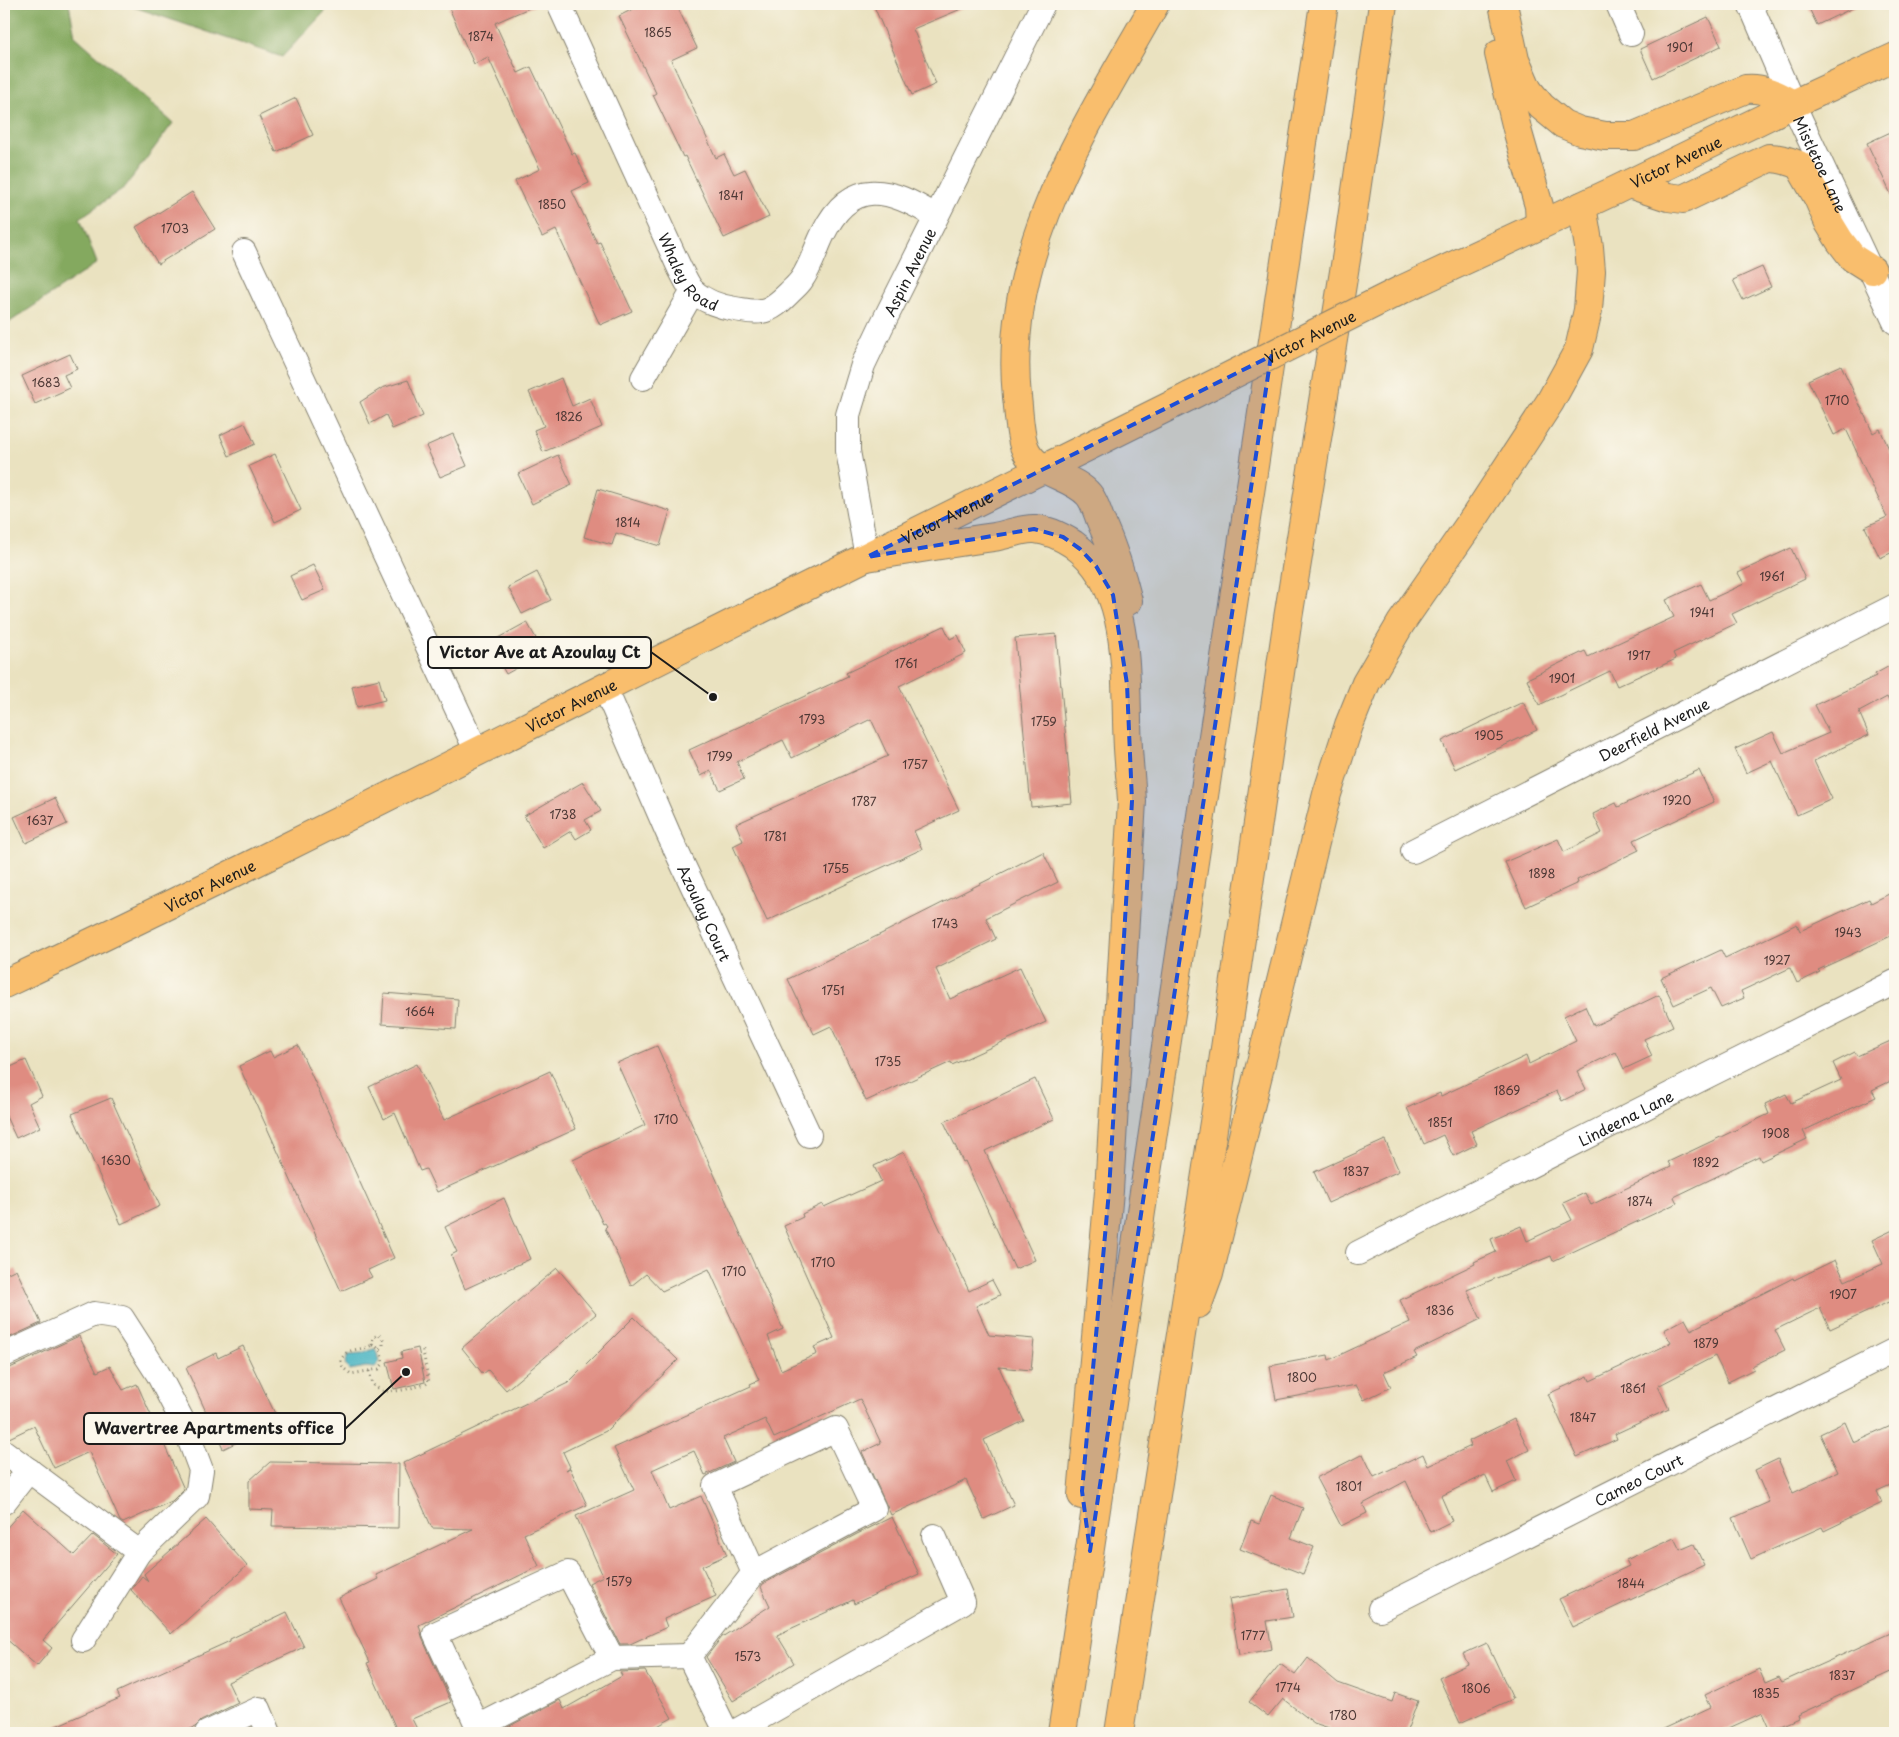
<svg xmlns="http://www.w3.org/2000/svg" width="1899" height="1737" viewBox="0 0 1899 1737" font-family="'Playpen Sans',sans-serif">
	<rect width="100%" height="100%" fill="#fbf7ec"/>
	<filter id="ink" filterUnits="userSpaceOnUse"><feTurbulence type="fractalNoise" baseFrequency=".02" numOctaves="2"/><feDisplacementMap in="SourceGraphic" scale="10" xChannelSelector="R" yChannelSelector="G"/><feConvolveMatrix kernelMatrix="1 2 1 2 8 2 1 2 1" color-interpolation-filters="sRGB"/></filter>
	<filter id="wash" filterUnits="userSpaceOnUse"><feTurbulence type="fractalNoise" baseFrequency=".0096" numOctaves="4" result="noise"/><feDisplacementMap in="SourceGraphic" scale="20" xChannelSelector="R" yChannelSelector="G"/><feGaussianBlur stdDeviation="1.12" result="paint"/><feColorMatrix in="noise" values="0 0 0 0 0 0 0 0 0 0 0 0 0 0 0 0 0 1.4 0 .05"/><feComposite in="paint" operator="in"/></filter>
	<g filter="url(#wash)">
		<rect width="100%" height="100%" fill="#eae2c0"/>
		<!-- forest -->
		<g fill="#84a95e" stroke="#50623d">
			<path d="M4,4H69L75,36L173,123L125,187L80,218L97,263L4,326Z"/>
			<path d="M125,4H330L331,5L282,57Z"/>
		</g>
		<!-- water -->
		<path fill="#46b4c2" stroke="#31686f" d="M373,1349H375L380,1361L375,1368L366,1367L350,1370L345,1365L348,1355L362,1354Z"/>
		<g id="blocks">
			<!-- building -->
			<g fill="#df8c81">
				<path d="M459,4H538L495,23L518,73L531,67L572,154L575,153L589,183L572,191L597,243L600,242L632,311L600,325L556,230L542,237L515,181L540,169L488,57L474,64L449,8Z"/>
				<path d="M643,4H676L697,48L671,60L716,158L724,154L734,174L745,169L769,217L724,238L685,156L683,157L653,95L656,93L619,16Z"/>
				<path d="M873,4H973L913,29L936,84L912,95Z"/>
				<path d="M1807,4H1861L1817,25Z"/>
				<path d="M1708,17L1721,46L1653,78L1640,49Z"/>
				<path d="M296,98L313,135L276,152L259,116Z"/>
				<path d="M1895,130V203L1867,143Z"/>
				<path d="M192,192L215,229L158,264L136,227Z"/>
				<path d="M1762,267L1771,287L1743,300L1733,280Z"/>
				<path d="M70,354L77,369L64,375L70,388L35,404L22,376Z"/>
				<path d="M1841,365L1873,433L1880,429L1895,462V551L1880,558L1865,527L1887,517L1846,429L1834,435L1808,380Z"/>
				<path d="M561,378L572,406L590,398L602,427L543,452L534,430L544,426L529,392Z"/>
				<path d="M408,380L423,416L392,429L386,415L370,424L360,402L382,388Z"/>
				<path d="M245,423L255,444L229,456L220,435Z"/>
				<path d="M453,434L467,466L440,477L426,446Z"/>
				<path d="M275,454L301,510L275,522L249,466Z"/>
				<path d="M558,455L572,485L532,504L518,474Z"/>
				<path d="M598,489L670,511L660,546L616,533L612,545L584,537Z"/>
				<path d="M1791,548L1805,579L1732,614L1737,623L1673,653L1676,659L1617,686L1610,671L1539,705L1527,679L1585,651L1588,657L1674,617L1666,600L1701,584L1709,600L1744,584L1738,573Z"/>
				<path d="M313,565L325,590L302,600L290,576Z"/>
				<path d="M537,572L551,600L522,614L508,587Z"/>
				<path d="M527,622L544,653L506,674L489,643Z"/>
				<path d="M944,626L950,639L958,635L966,653L899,686L959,810L914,831L922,849L767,921L733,846L743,841L736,824L888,756L871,719L792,758L783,740L737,762L744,779L720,790L711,771L701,776L689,750L848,676L846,673Z"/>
				<path d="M1056,634L1072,803L1031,807L1015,638Z"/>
				<path d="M1895,663V714L1887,697L1859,712L1869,735L1814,761L1832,799L1797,815L1772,761L1746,773L1735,749L1773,732L1783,753L1829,733L1815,705L1876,676L1875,674Z"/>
				<path d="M379,679L385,700L357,707L352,686Z"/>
				<path d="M1523,702L1537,730L1455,769L1442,741Z"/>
				<path d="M1699,770L1714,802L1634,840L1639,850L1577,880L1578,883L1526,907L1505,862L1558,839L1564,852L1602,833L1593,814L1616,803L1618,807Z"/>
				<path d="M583,782L601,811L585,820L591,830L576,839L571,831L543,848L524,816Z"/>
				<path d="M55,798L67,824L26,843L14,817Z"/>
				<path d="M1043,852L1058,882L986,918L996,939L936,969L950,999L1020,967L1046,1022L952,1065L951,1062L866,1101L831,1026L814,1034L788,979L881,934Z"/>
				<path d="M1895,891V934L1818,970L1820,972L1797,983L1790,968L1741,991L1744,998L1721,1008L1711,988L1674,1005L1661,978L1721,950L1725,958L1797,924L1800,931L1869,899L1871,903Z"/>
				<path d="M384,993L458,999L456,1029L382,1024Z"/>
				<path d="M1659,995L1673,1026L1644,1039L1652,1056L1624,1069L1616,1052L1577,1071L1586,1089L1562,1101L1557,1091L1471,1131L1477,1144L1453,1156L1443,1135L1424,1144L1407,1108L1440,1093L1441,1096L1526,1056L1529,1064L1576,1041L1564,1016L1585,1006L1594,1026Z"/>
				<path d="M1895,1039V1079L1872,1090L1876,1097L1803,1131L1807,1139L1761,1161L1759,1156L1674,1197L1677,1203L1553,1261L1551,1256L1467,1290L1481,1319L1414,1352L1417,1357L1384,1372L1391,1387L1364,1400L1356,1385L1276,1400L1270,1366L1328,1355L1329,1360L1410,1322L1400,1300L1475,1264L1474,1262L1496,1252L1491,1239L1521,1226L1527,1241L1572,1220L1563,1203L1585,1193L1591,1205L1671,1167L1668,1162L1769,1114L1765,1104L1786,1094L1791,1103L1841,1080L1833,1063L1855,1052L1857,1056Z"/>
				<path d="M298,1045L394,1258L368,1270L372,1277L341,1291L239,1066L270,1051L273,1057Z"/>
				<path d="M657,1046L783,1329L768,1336L781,1370L817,1354L814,1347L834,1338L784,1226L803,1217L802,1214L822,1204L824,1207L881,1181L874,1166L904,1152L969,1291L992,1280L1000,1295L976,1306L989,1335L1034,1339L1031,1370L999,1367L1024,1421L984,1440L1014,1505L984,1519L966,1480L891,1515L862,1452L881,1443L860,1399L774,1438L765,1419L723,1438L734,1462L705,1475L694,1451L652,1470L669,1510L701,1496L727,1555L702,1566L716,1596L664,1619L667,1627L630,1644H620L589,1583L603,1576L576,1516L634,1490L614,1448L751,1386L750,1384L759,1380L709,1269L662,1291L646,1274L631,1286L605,1228L607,1226L605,1223L603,1224L573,1160L645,1125L617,1063Z"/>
				<path d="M26,1060L42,1096L29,1103L40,1127L16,1138L4,1112V1070Z"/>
				<path d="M417,1064L444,1120L550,1071L576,1129L437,1192L426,1169L420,1171L395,1113L384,1119L369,1087Z"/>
				<path d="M1035,1079L1054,1119L985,1151L1035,1260L1015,1269L965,1161L963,1162L944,1122Z"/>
				<path d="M111,1098L160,1206L121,1224L72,1114Z"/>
				<path d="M1385,1140L1399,1171L1328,1203L1314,1172Z"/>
				<path d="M504,1198L530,1259L465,1289L451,1255L457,1252L445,1227Z"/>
				<path d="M1895,1229V1299L1830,1329L1820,1308L1775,1330L1785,1350L1752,1366L1754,1369L1728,1382L1715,1356L1658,1386L1669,1409L1615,1434L1617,1439L1577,1457L1548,1394L1588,1376L1590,1381L1671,1343L1664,1330L1685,1319L1691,1330L1793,1278L1794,1280L1835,1260L1845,1281L1883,1264L1872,1240Z"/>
				<path d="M557,1268L596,1314L506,1390L488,1370L483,1374L462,1348Z"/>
				<path d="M16,1269L41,1323L4,1340V1275Z"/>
				<path d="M634,1317L678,1360L606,1431L563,1452L570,1467L566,1470L570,1468L587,1505L524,1534L539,1566L419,1625L423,1640L451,1702L412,1719L419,1733H398L367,1663L370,1662L339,1598L378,1579L376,1575L473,1529L432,1528L403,1463L568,1383Z"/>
				<path d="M79,1336L97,1372L110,1366L123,1390L137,1384L184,1489L172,1501L123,1523L120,1521L89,1452L54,1468L34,1426L7,1439H4V1369L10,1368Z"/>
				<path d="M243,1346L279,1422L223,1449L186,1368L216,1353L218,1358Z"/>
				<path d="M418,1348L425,1382L394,1389L387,1362L402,1358L401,1352Z"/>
				<path d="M1514,1419L1529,1450L1507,1461L1516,1481L1493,1492L1485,1475L1441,1496L1452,1521L1430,1532L1406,1481L1363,1504L1367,1513L1341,1526L1316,1478L1363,1454L1374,1477L1423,1454L1428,1466L1471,1446L1469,1441Z"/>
				<path d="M1845,1422L1854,1443L1895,1424V1483L1877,1491L1882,1503L1824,1531L1822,1527L1751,1559L1733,1518L1769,1502L1755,1470L1778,1459L1793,1493L1838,1472L1820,1434Z"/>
				<path d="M270,1462L399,1464L398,1528L272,1526L273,1510L249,1509V1481Z"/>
				<path d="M1271,1495L1303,1508L1291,1538L1314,1547L1303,1574L1240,1549L1251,1521L1259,1524Z"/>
				<path d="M23,1509L74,1555L93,1535L117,1554L43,1640L52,1648L37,1666L4,1637V1531Z"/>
				<path d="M892,1517L919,1574L854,1604L853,1600L777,1635L794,1663L733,1701L706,1657L722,1637L770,1606L761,1587L763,1584L857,1534Z"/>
				<path d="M206,1519L247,1566L171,1634L131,1590L142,1576L148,1581L144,1574Z"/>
				<path d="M1674,1538L1680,1550L1694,1544L1704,1565L1573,1627L1559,1599L1629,1566L1626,1560Z"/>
				<path d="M1288,1589L1293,1617L1267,1621L1272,1649L1239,1655L1229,1599Z"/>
				<path d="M287,1612L304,1647L228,1682L238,1703L201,1721L195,1727L181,1733H40L120,1698L117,1692L230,1641V1639Z"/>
				<path d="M1895,1631V1670L1797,1715L1798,1718L1770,1731L1762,1713L1718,1733H1655L1711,1707L1705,1695L1759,1669L1765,1683L1779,1677L1782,1682Z"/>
				<path d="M1487,1643L1513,1699L1460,1723L1439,1678L1468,1664L1463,1654Z"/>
				<path d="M1308,1658L1338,1683L1392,1702L1395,1693L1418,1701L1406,1733H1327L1329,1728L1314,1723L1283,1699L1268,1717L1249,1702L1280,1664L1295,1675Z"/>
				<path d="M645,1671L672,1718L645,1733H496L560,1700L564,1709L622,1676L620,1672Z"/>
			</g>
		</g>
	</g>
	<g filter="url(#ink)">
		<use href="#blocks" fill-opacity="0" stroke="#837f6e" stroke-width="1"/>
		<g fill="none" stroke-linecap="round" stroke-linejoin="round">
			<!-- minor casing -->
			<g stroke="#837f6e" stroke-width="26">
				<g id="minor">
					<path id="s1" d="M559,4L680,269C684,276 688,286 693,291C704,301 721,307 735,309C743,310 753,313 761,311C772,310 782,300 789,293C794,288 799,284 802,279C811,266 816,248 823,234C851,176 890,188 935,216"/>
					<path d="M1618,4L1631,34"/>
					<path id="s2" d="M1750,4L1793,104L1895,322"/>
					<path d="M244,252L477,752"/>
					<path d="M643,378L693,291"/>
					<path id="s3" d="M867,557L848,451V415L863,365L881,327L1043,4"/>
					<path id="s4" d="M605,688L668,833L809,1135"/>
					<path id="s5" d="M1413,851L1895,606"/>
					<path id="s6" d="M1358,1253L1699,1080L1895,982"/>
					<path d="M4,1355L94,1314L122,1318L158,1374L183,1422L201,1470L197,1496L139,1552L83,1640"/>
					<path d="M4,1452L139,1552"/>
					<path d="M4,1502L29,1470"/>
					<path id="s7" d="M1380,1609L1895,1350"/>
					<path d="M689,1656L754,1573L715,1486L836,1429L874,1509L754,1573"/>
					<path d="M612,1658L568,1573L435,1634L478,1727L612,1658L689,1656L727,1733"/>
					<path d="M207,1733L259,1709L269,1733"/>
					<path d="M733,1733L963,1602L934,1536"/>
				</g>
			</g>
			<!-- major casing -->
			<g stroke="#837f6e" stroke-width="30">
				<g id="major">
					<path d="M1629,184L1668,197L1683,199L1769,158C1780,158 1789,161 1799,165L1818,198L1829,223L1840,241L1853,258L1872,270"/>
					<path id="s8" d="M1403,289L1616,190L1793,104L1895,57"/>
					<path id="s9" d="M4,984C261,863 513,733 767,606C908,535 1050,466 1190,396"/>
				</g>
			</g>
			<!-- highway casing -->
			<g stroke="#837f6e" stroke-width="30">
				<g id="highway">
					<path d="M1503,4L1515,60L1528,90L1541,106L1563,124L1580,131L1605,136H1634L1746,89C1764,87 1778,96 1793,104"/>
					<path d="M1499,54L1518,133L1539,206L1540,225"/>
					<path d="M867,557C909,550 952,543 994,537C1007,535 1022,528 1035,529C1048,530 1062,537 1073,544C1135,588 1124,682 1128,748C1129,766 1131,783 1132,801L1109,1191L1082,1495"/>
					<path d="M1128,601C1121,572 1112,546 1100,519C1097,511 1094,501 1089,495C1071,474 1034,475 1024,446C1019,431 1019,412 1017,397C1002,251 1087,125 1155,4"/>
					<path d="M1198,1304L1209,1274L1327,794L1349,725L1366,683L1401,623L1476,515L1550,402L1579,349L1588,310L1591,271L1589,247L1582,206"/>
					<path d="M1062,1733L1324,4"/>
					<path d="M1119,1733L1217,1103L1288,618L1347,253L1383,4"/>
				</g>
			</g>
			<!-- path -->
			<g stroke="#837f6e" stroke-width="3" stroke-dasharray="1 4" stroke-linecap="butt">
				<path d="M372,1345C381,1348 383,1355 383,1364L379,1369L351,1374L343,1368L341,1361C346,1346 360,1352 372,1345Z"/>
				<path d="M372,1345L373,1337L379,1335L383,1339V1345L379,1349"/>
				<path d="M369,1371L372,1384C386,1398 409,1388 426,1384L429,1382L422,1347"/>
			</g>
			<!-- minor -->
			<use href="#minor" stroke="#fff" stroke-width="24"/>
			<!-- major -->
			<use href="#major" stroke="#f9be6d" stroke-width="28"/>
			<!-- highway -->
			<use href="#highway" stroke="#f9be6d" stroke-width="28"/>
			<!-- major-bridge casing -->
			<g stroke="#837f6e" stroke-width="30" stroke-linecap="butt">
				<g id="major-bridge">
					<path id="s10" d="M1190,396L1403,289"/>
				</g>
			</g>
			<!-- major-bridge -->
			<use href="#major-bridge" stroke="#f9be6d" stroke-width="28"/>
		</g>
	</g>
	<!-- marked area -->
	<path fill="#1d4ed8" fill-opacity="0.2" stroke="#1d4ed8" stroke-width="4" stroke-dasharray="10 6" stroke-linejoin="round" d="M1271,356L1090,1551L1082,1491L1109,1191L1132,801L1127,684L1113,595L1096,566L1080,549L1063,537L1034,529L867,557Z"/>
	<g text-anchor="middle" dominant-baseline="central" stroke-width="4" stroke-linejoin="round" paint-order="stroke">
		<!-- number labels -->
		<g font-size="12" fill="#4d3835">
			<text x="658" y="32">1865</text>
			<text x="481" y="36">1874</text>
			<text x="1680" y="47">1901</text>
			<text x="731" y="195">1841</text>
			<text x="552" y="204">1850</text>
			<text x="175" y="228">1703</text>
			<text x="46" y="382">1683</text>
			<text x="1837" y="400">1710</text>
			<text x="569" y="416">1826</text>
			<text x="628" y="522">1814</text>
			<text x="1772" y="576">1961</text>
			<text x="1702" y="612">1941</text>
			<text x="1639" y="655">1917</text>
			<text x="906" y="663">1761</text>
			<text x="1562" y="678">1901</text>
			<text x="812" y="719">1793</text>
			<text x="1044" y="721">1759</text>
			<text x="1489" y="735">1905</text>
			<text x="720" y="756">1799</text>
			<text x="915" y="764">1757</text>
			<text x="1677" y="800">1920</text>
			<text x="864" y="801">1787</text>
			<text x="563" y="814">1738</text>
			<text x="40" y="820">1637</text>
			<text x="775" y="836">1781</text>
			<text x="836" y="868">1755</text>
			<text x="1542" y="873">1898</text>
			<text x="945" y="923">1743</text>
			<text x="1848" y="932">1943</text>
			<text x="1777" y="960">1927</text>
			<text x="833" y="990">1751</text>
			<text x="420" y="1011">1664</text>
			<text x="888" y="1061">1735</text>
			<text x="1507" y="1090">1869</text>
			<text x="666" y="1119">1710</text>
			<text x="1440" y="1122">1851</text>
			<text x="1776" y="1133">1908</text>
			<text x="116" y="1160">1630</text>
			<text x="1706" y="1162">1892</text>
			<text x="1356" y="1171">1837</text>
			<text x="1640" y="1201">1874</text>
			<text x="823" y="1262">1710</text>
			<text x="734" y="1271">1710</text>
			<text x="1843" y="1294">1907</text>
			<text x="1440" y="1310">1836</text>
			<text x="1706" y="1343">1879</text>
			<text x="1302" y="1377">1800</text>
			<text x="1633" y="1388">1861</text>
			<text x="1583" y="1417">1847</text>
			<text x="1349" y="1486">1801</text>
			<text x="619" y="1581">1579</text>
			<text x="1631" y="1583">1844</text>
			<text x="1253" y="1635">1777</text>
			<text x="748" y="1656">1573</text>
			<text x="1842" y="1675">1837</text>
			<text x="1288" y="1687">1774</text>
			<text x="1476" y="1688">1806</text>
			<text x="1766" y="1693">1835</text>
			<text x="1343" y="1715">1780</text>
		</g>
		<!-- street labels -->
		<g font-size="15" fill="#1c1c1c" stroke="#fbf7ec">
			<text stroke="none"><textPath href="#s8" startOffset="301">Victor Avenue</textPath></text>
			<text stroke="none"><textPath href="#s2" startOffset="175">Mistletoe Lane</textPath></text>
			<text stroke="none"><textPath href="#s1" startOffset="299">Whaley Road</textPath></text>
			<text stroke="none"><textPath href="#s3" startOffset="300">Aspin Avenue</textPath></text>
			<text stroke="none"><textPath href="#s10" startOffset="134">Victor Avenue</textPath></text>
			<text stroke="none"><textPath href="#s9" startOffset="1052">Victor Avenue</textPath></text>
			<text stroke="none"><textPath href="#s9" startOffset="632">Victor Avenue</textPath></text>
			<text stroke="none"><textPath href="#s5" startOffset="270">Deerfield Avenue</textPath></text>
			<text stroke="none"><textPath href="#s9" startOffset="228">Victor Avenue</textPath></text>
			<text stroke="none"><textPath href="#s4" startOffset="246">Azoulay Court</textPath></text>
			<text stroke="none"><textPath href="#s6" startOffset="300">Lindeena Lane</textPath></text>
			<text stroke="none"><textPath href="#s7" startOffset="289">Cameo Court</textPath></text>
		</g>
	</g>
	<!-- callouts -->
	<path fill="none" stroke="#1c1c1c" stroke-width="2" d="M713 697L651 652M406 1372L345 1429"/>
	<g fill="#1c1c1c" stroke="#fbf7ec" stroke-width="2">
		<circle cx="713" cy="697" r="5"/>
		<circle cx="406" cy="1372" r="5"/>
	</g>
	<g fill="#fbf7ec" stroke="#1c1c1c" stroke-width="2">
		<rect x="428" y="637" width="223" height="31" rx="5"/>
		<rect x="84" y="1413" width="261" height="31" rx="5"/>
	</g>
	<g font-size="16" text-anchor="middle" font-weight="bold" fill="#1c1c1c">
		<text x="540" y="658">Victor Ave at Azoulay Ct</text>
		<text x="214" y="1434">Wavertree Apartments office</text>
	</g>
	<!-- margin -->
	<rect width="1899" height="1737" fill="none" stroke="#fbf7ec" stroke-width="20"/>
</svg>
